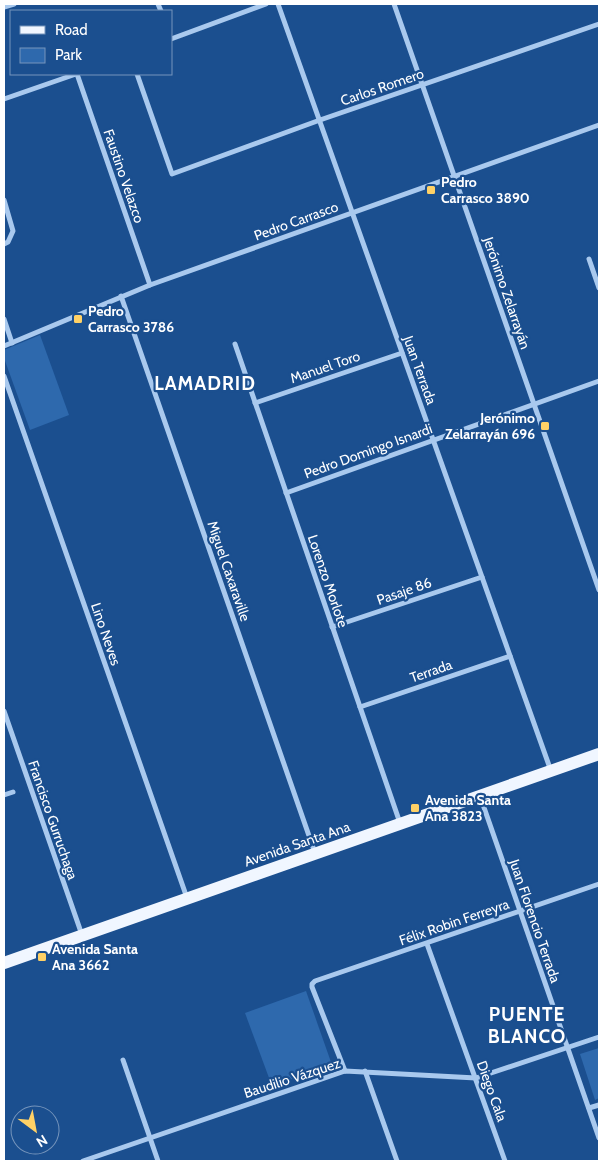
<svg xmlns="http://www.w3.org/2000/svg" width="603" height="1165" viewBox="0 0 603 1165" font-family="Cabin,sans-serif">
	<rect width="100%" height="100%" fill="#1b4f8f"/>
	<!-- green -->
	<g fill="#2e69ad">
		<path d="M40,335L69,415L30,430L4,358V350Z"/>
		<path d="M306,991L332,1065L272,1086L245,1013Z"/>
		<path d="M599,1048V1098L595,1100L580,1054Z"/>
	</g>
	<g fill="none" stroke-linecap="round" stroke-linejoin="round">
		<!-- street -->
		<g stroke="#a9c9ee" stroke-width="5">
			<path d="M158,4L161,11"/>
			<path d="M278,4L551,771"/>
			<path d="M394,4L599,590"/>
			<path d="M4,7L14,4"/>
			<path d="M171,39L266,4"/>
			<path d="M77,74L150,285"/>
			<path d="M137,74L172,174L320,120L599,24"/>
			<path d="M4,99L76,74"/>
			<path d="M4,200L13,231L8,242L4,244"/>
			<path d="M589,259L599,288"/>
			<path d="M121,296L315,853"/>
			<path d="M4,319L12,343"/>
			<path d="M235,344L400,823"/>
			<path d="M4,346L150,285L599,125"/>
			<path d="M4,376L187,898"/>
			<path d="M255,403L402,353"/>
			<path d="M286,493L599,381"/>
			<path d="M332,627L482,577"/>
			<path d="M360,707L510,656"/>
			<path d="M4,711L82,935"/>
			<path d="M4,795L13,792"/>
			<path d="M480,796L599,1138"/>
			<path d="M427,944L505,1161"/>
			<path d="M123,1060L158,1161"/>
			<path d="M345,1071L312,987V984L315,981L599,884"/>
			<path d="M365,1071L397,1161"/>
			<path d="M589,1108L599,1105"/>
			<path d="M83,1161L345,1071L476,1078L599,1037"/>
		</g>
		<!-- primary -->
		<path stroke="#f0f6ff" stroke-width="12" d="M4,963L599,754"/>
	</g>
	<!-- markers -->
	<g fill="#ffd166" stroke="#1b4f8f" stroke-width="2">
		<rect x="426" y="185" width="10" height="10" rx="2.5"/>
		<rect x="73" y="314" width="10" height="10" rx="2.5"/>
		<rect x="540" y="421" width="10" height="10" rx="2.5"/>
		<rect x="410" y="803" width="10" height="10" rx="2.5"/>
		<rect x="37" y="952" width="10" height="10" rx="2.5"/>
	</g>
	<g text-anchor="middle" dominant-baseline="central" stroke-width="4.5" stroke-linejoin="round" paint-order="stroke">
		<!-- street labels -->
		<g font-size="14" fill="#fff" stroke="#1b4f8f">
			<text transform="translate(382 87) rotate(-19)">Carlos Romero</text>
			<text transform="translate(124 176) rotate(71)">Faustino Velazco</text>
			<text transform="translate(296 221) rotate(-20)">Pedro Carrasco</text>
			<text transform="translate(507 293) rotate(71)">Jerónimo Zelarrayán</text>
			<text transform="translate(325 367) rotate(-19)">Manuel Toro</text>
			<text transform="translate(420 370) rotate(70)">Juan Terrada</text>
			<text transform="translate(368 451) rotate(-20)">Pedro Domingo Isnardi</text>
			<text transform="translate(229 571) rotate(71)">Miguel Caxaraville</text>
			<text transform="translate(328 581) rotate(71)">Lorenzo Morlote</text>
			<text transform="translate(404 591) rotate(-19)">Pasaje 86</text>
			<text transform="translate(106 634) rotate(71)">Lino Neves</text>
			<text transform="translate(431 671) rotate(-19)">Terrada</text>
			<text transform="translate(53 820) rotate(71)">Francisco Gurruchaga</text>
			<text transform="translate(297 844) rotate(-19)">Avenida Santa Ana</text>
			<text transform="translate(535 921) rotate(71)">Juan Florencio Terrada</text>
			<text transform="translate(454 922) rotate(-19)">Félix Robin Ferreyra</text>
			<text transform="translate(292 1078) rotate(-18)">Baudilio Vázquez</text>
			<text transform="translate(492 1091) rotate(70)">Diego Cala</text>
		</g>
		<!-- poi labels -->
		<g font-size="14" font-weight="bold" fill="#fff" stroke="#1b4f8f" text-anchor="start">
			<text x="441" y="182">Pedro<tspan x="441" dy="16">Carrasco 3890</tspan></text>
			<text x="88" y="311">Pedro<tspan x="88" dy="16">Carrasco 3786</tspan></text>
			<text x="535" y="418" text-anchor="end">Jerónimo<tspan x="535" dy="16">Zelarrayán 696</tspan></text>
			<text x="425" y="800">Avenida Santa<tspan x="425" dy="16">Ana 3823</tspan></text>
			<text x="52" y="949">Avenida Santa<tspan x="52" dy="16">Ana 3662</tspan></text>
		</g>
		<!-- district labels -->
		<g font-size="19" font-weight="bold" letter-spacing="1" fill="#fff" stroke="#1b4f8f">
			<text x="205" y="383">LAMADRID</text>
			<text x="527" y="1014">PUENTE<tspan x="527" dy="22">BLANCO</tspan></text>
		</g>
	</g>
	<!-- border -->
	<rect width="603" height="1165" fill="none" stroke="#ffffff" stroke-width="10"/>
	<!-- legend -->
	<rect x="10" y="10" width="162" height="65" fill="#1b4f8f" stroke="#7695bc"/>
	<rect x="20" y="26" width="25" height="8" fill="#f0f6ff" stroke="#7695bc"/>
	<text x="55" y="35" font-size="15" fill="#ffffff">Road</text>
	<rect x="20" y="48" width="25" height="15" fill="#2e69ad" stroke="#7695bc"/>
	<text x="55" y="60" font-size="15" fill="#ffffff">Park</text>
	<!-- north arrow -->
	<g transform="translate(35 1130) rotate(148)"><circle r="24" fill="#1b4f8f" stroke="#7695bc"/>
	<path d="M0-4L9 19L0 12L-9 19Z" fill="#ffd166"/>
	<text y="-8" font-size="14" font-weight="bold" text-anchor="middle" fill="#ffffff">N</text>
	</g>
</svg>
